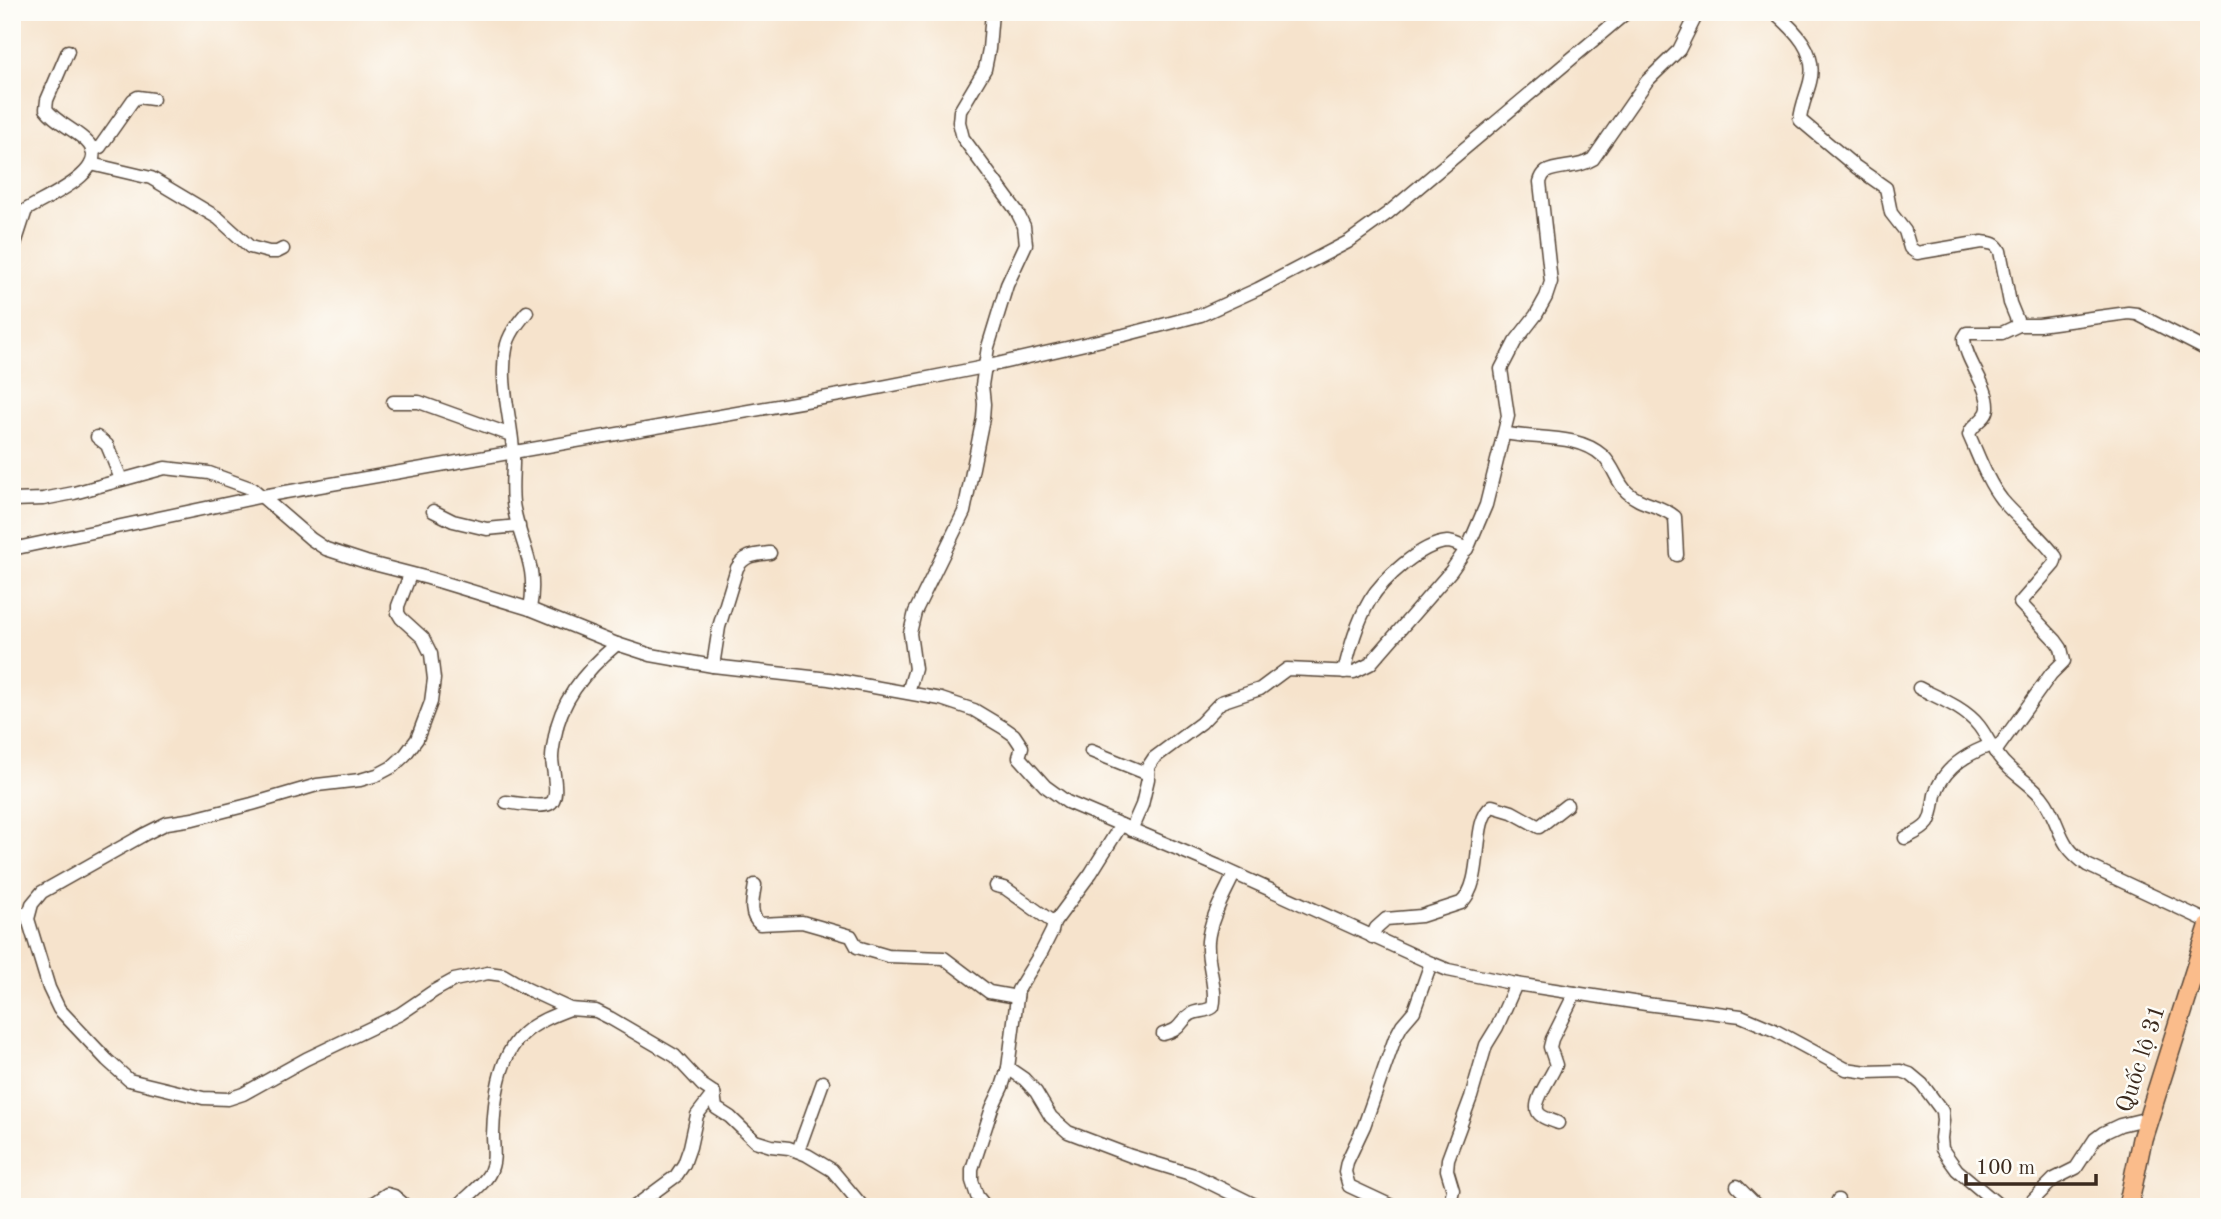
<svg xmlns="http://www.w3.org/2000/svg" width="2221" height="1219" viewBox="0 0 2221 1219" font-family="'Old Standard TT',serif">
	<rect width="100%" height="100%" fill="#fdfcf7"/>
	<filter id="ink" filterUnits="userSpaceOnUse"><feTurbulence type="fractalNoise" baseFrequency=".0143" numOctaves="2"/><feDisplacementMap in="SourceGraphic" scale="14" xChannelSelector="R" yChannelSelector="G"/><feConvolveMatrix kernelMatrix="1 2 1 2 8 2 1 2 1" color-interpolation-filters="sRGB"/></filter>
	<filter id="wash" filterUnits="userSpaceOnUse"><feTurbulence type="fractalNoise" baseFrequency=".00686" numOctaves="4" result="noise"/><feDisplacementMap in="SourceGraphic" scale="28" xChannelSelector="R" yChannelSelector="G"/><feGaussianBlur stdDeviation="1.57" result="paint"/><feColorMatrix in="noise" values="0 0 0 0 0 0 0 0 0 0 0 0 0 0 0 0 0 1.4 0 .05"/><feComposite in="paint" operator="in"/></filter>
	<g filter="url(#wash)">
		<rect width="100%" height="100%" fill="#f6e3cc"/>
	</g>
	<g filter="url(#ink)">
		<g fill="none" stroke-linecap="round" stroke-linejoin="round">
			<!-- minor casing -->
			<g stroke="#574638" stroke-width="15">
				<g id="minor">
					<path d="M1774,12C1795,30 1818,52 1810,82C1807,94 1801,107 1800,120L1856,167L1886,188L1891,213L1905,231L1910,248L1917,253L1982,242C1991,243 1996,243 2000,251L2010,303L2019,325H2039L2128,313L2137,314L2209,351"/>
					<path d="M92,151L100,147L133,100L138,97L153,99"/>
					<path d="M91,164L151,178L218,218L250,247L269,252H277L283,249"/>
					<path d="M12,253L26,210C42,199 111,172 89,144C77,130 57,124 46,109L47,100L68,51"/>
					<path d="M527,312C518,323 508,335 506,349C499,382 511,418 513,450C514,469 510,491 514,509C522,549 538,565 530,609"/>
					<path d="M393,402H419L511,435"/>
					<path d="M1504,433C1535,440 1578,433 1603,456C1615,468 1617,483 1627,492C1640,505 1662,505 1675,517L1677,555"/>
					<path d="M97,437L107,445L121,479"/>
					<path d="M12,500L43,499L74,493L165,468L209,473L253,489L311,539L326,549L366,562L428,578L530,609L617,644L651,655L713,666L829,679L941,699L974,710L1004,728L1014,735L1022,747L1019,757L1045,786L1067,802L1218,866L1431,963L1448,970L1516,984L1646,1004L1741,1016L1774,1030L1846,1069L1867,1072L1901,1071L1910,1074L1922,1084L1942,1111L1943,1121L1941,1138L1942,1149L1949,1159L1957,1170L2001,1207"/>
					<path d="M433,511L453,521L487,529L519,526"/>
					<path d="M12,549L263,496L857,392L984,367L1124,335L1201,315L1258,289L1348,242L1388,213L1627,12"/>
					<path d="M410,575L398,606V613L401,618L423,638L431,654L434,679L431,702L417,739L405,755L392,767L377,775L360,780L317,785L252,804L193,819L167,823L145,834L42,892L32,904L28,919L49,988L59,1009L107,1060L129,1080L203,1098L228,1099L243,1094L306,1059L400,1014L434,991L454,980L488,973L503,975L527,989L570,1009L596,1011L610,1018L675,1056L702,1085L714,1093L716,1108L730,1117L755,1141L771,1146L789,1148L807,1155L832,1170L863,1207"/>
					<path d="M713,666L719,627L737,568C745,554 756,555 770,553"/>
					<path d="M1344,672C1350,648 1357,622 1370,600C1383,579 1421,544 1447,542C1454,542 1460,546 1467,549"/>
					<path d="M1919,688C1939,698 1965,708 1979,726C1989,739 1994,754 2007,766C2020,779 2036,787 2046,803C2063,831 2057,843 2087,865L2209,922"/>
					<path d="M908,692L915,669L910,633L915,612L964,512L983,418L984,404L982,385L988,347L1007,285L1026,244L1024,226L1016,210L963,138L959,122L960,111L985,69L989,49L992,12"/>
					<path d="M1091,751L1148,774"/>
					<path d="M1995,752L2051,674L2064,661L2061,648L2056,641L2020,603L2054,564L2056,557C2041,536 2019,520 2002,500C1987,481 1979,457 1969,435C1971,424 1987,420 1988,408C1989,385 1965,361 1964,338L1967,333H2002L2019,325"/>
					<path d="M506,802C515,803 541,808 549,804C561,799 552,769 552,758C552,751 554,743 555,736C561,698 588,668 617,644"/>
					<path d="M1131,830L1142,805L1148,779V767L1154,758L1201,723L1221,702L1260,689L1287,669L1354,672L1370,664L1451,571L1469,545L1486,505L1508,416L1501,369L1515,342L1536,315L1546,297L1551,282L1540,182C1541,178 1542,175 1546,172C1558,165 1577,169 1593,159L1647,81L1679,50L1698,12"/>
					<path d="M1905,838C1913,834 1923,830 1928,823C1933,815 1933,804 1935,795C1943,768 1966,754 1991,745"/>
					<path d="M755,885C753,898 748,915 760,924L802,922L851,936L857,947L888,956L944,958L989,992L1017,997"/>
					<path d="M996,886L1005,888L1054,923"/>
					<path d="M12,916L29,913"/>
					<path d="M1372,937L1376,928L1386,919L1421,916L1461,903C1486,880 1470,822 1492,806L1512,812L1539,827L1567,805"/>
					<path d="M1163,1034C1184,1029 1178,1022 1191,1014C1198,1010 1206,1012 1213,1007C1218,990 1206,962 1208,941C1210,918 1225,894 1234,874"/>
					<path d="M1008,1068L1024,1079L1036,1092L1051,1117L1068,1132L1131,1156L1194,1175L1259,1207"/>
					<path d="M1558,1123C1552,1120 1541,1118 1538,1112C1532,1102 1552,1076 1556,1065L1550,1047L1552,1039L1575,993"/>
					<path d="M798,1151L823,1082"/>
					<path d="M1737,1186L1758,1207"/>
					<path d="M367,1207L387,1194L394,1196L407,1207"/>
					<path d="M457,1207C467,1196 484,1185 490,1172C496,1160 493,1147 493,1135C494,1102 498,1057 523,1034C536,1022 554,1015 570,1009"/>
					<path d="M634,1207L676,1176L684,1164L690,1147L697,1115L714,1093"/>
					<path d="M986,1207L977,1196L972,1181V1169L992,1108L1002,1087L1008,1068L1018,990L1042,951L1052,931L1054,923L1091,873L1121,825"/>
					<path d="M1394,1207L1349,1186L1345,1172L1347,1162L1364,1126L1395,1038L1402,1025L1414,1011L1431,963"/>
					<path d="M1449,1207L1453,1190L1447,1170L1448,1159L1471,1097L1486,1045L1497,1027L1516,984"/>
					<path d="M1836,1207L1838,1200"/>
					<path d="M2026,1207L2054,1179L2076,1168L2095,1139L2103,1133L2120,1125L2149,1118"/>
				</g>
			</g>
			<!-- highway casing -->
			<g stroke="#574638" stroke-width="22">
				<path id="highway" d="M2128,1207L2142,1139L2209,927"/>
			</g>
			<!-- minor -->
			<use href="#minor" stroke="#fff" stroke-width="12"/>
			<!-- highway -->
			<use href="#highway" stroke="#fabc8b" stroke-width="19"/>
		</g>
	</g>
	<g text-anchor="middle" dominant-baseline="central" stroke-width="5" stroke-linejoin="round" paint-order="stroke">
		<!-- street labels -->
		<g font-size="24" fill="#3b2a1e" stroke="#fdfcf7">
			<text transform="translate(2142 1059) rotate(-72)">Quốc lộ 31</text>
		</g>
	</g>
	<!-- margin -->
	<rect width="2221" height="1219" fill="none" stroke="#fdfcf7" stroke-width="42"/>
	<!-- scale -->
	<path d="M1966 1174v10h130v-10" fill="none" stroke="#3b2a1e" stroke-width="3.5"/>
	<text x="1976" y="1174" font-size="21" fill="#3b2a1e" stroke="#fdfcf7" stroke-width="5" paint-order="stroke">100 m</text>
</svg>
